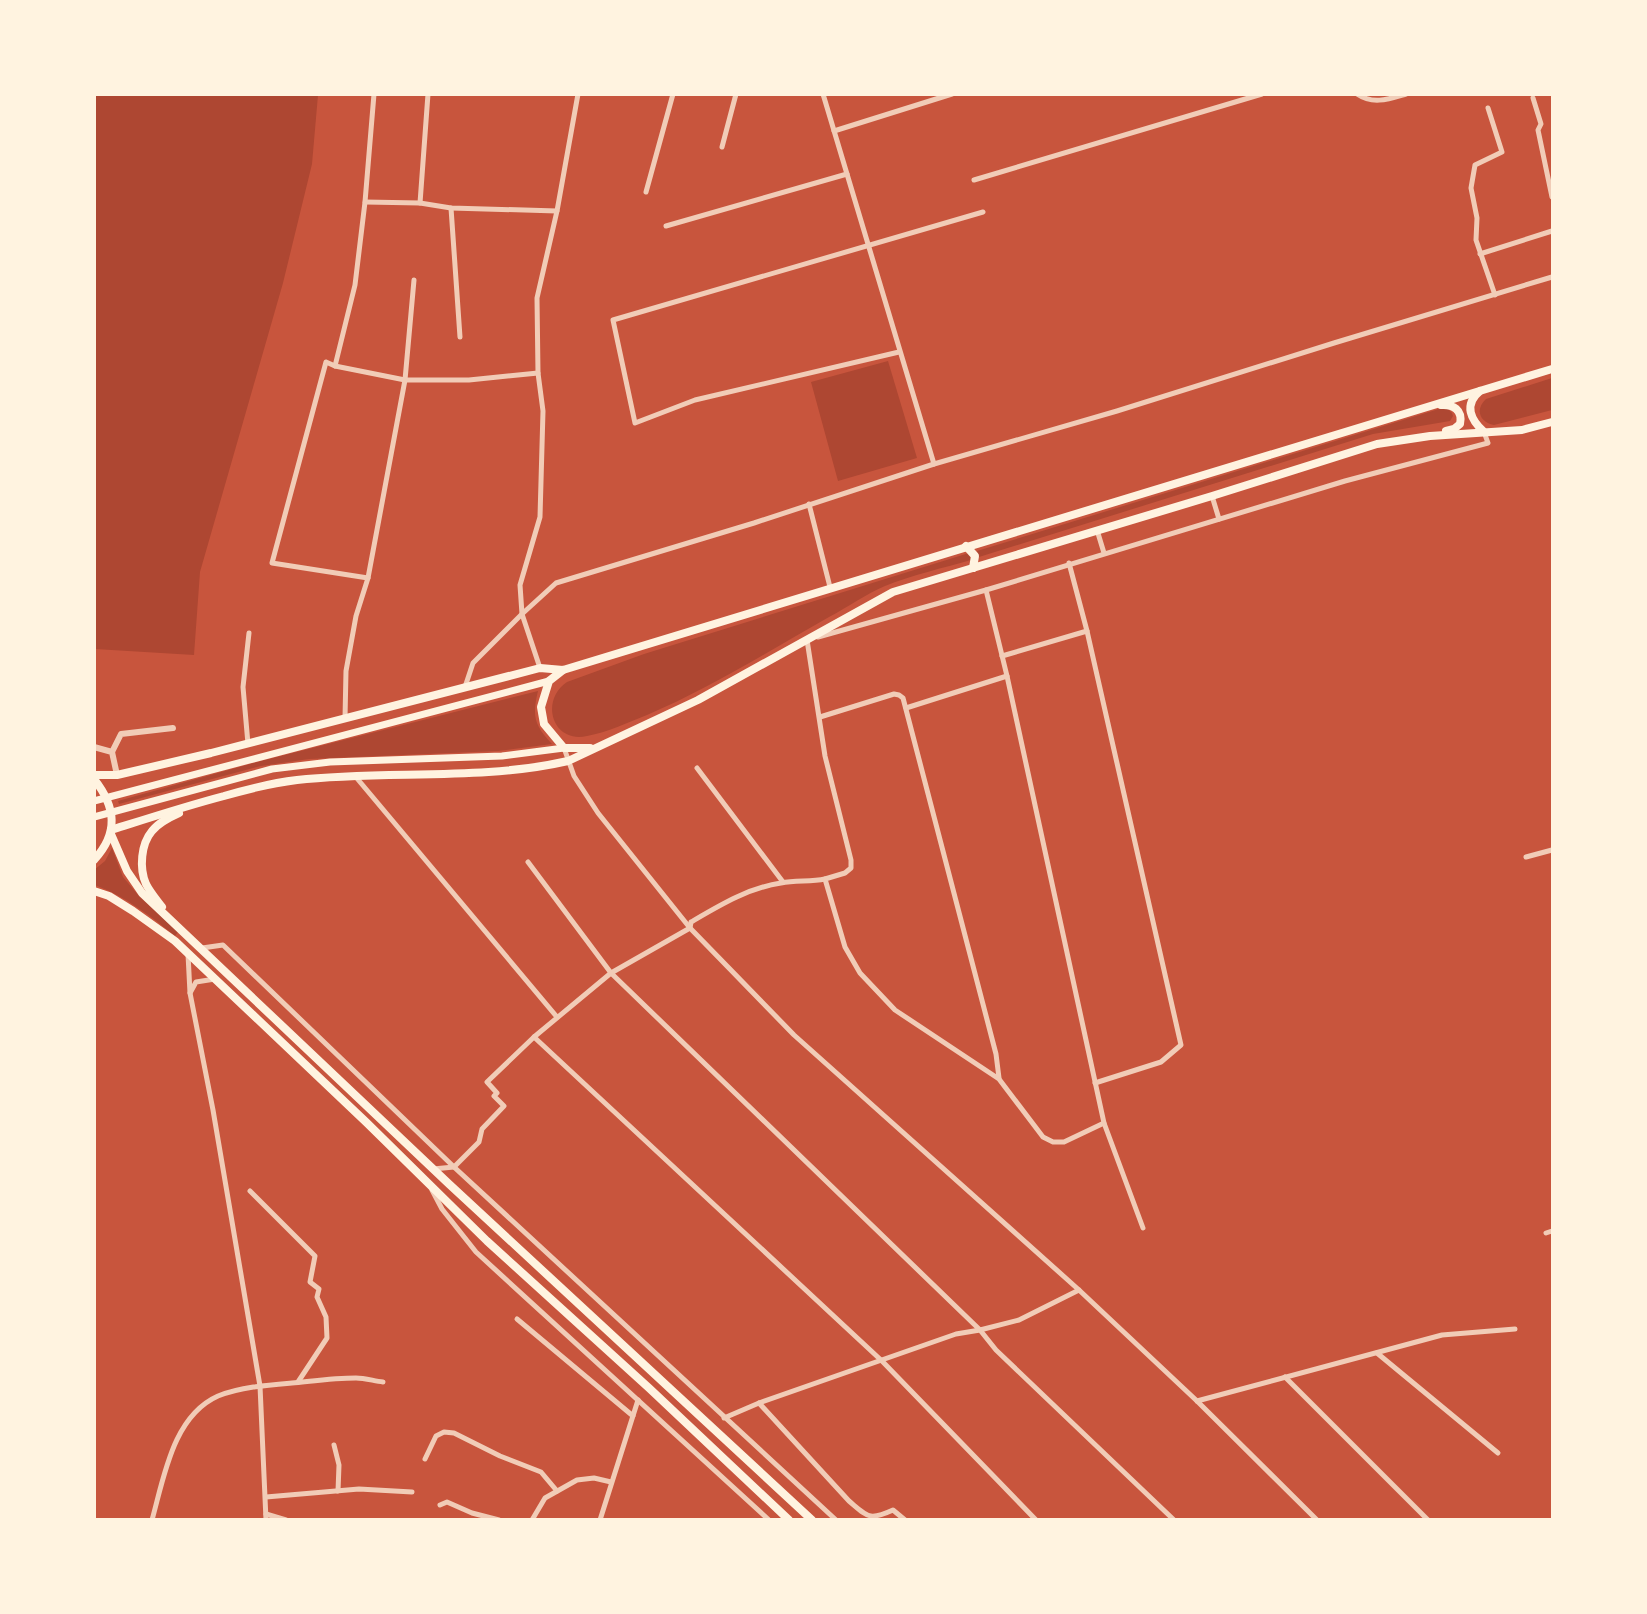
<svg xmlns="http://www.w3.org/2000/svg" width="1647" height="1614" viewBox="0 0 1647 1614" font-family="'DejaVu Sans',sans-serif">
	<rect width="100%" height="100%" fill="#c8553d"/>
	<!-- green -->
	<g fill="#ae4732">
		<path d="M94,95H318L312,164L283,283L200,572L194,655L95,649Z"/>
		<path d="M888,361L917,458L838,481L811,382Z"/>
		<path d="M1552,378V410L1494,425C1479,422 1475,409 1486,399Z"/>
		<path d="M1442,408H1447L1452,413L1453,416L1450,421L1373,434L979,557L977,551Z"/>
		<path d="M969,553L971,560C943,568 912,575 885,586C866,594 848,607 829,617C769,651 710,688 647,715C627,723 608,732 587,736C553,744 539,701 567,682L644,654Z"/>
		<path d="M538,691C532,716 534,725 552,744L498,751L309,759L261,766L119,804L118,801L257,762Z"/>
		<path d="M112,848L123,877L139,896L178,932L175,936C149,915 126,897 95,885L94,870L105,861Z"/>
	</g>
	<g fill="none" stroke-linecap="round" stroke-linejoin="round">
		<!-- minor -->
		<g stroke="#f1ccb7" stroke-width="5">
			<path d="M823,94L934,464"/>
			<path d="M1357,94C1373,105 1389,99 1406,94"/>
			<path d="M1533,98L1541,124L1538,130L1552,197"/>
			<path d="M1488,108L1502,152L1475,165L1471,188L1477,218L1476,240L1495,295"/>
			<path d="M834,131L952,94"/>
			<path d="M722,147L736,94"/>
			<path d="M974,180L1262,94"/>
			<path d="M646,192L673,94"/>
			<path d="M365,202L420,203L451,208L557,211"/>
			<path d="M420,203L428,94"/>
			<path d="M451,208L460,337"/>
			<path d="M666,226L847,174"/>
			<path d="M1480,254L1552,231"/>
			<path d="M899,352L695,400L635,423L613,320L983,212"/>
			<path d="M335,366L355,285L365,202L374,94"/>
			<path d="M1212,496L1219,519"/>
			<path d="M809,504L830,587"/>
			<path d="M1097,530L1104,553"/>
			<path d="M1069,563L1087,631L1181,1045L1161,1062L1095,1083"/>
			<path d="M368,578L272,563L326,362L335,366L405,380H469L538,373"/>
			<path d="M986,590L1007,676L1104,1123L1143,1228"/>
			<path d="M818,637L986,590L1345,481L1488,443L1484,432"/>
			<path d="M809,639L807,640L825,756L851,860V868L845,873L825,879L845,947L860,973L895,1010L999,1079L1043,1137L1053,1142H1064L1104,1123"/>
			<path d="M1002,656L1087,631"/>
			<path d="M540,668L522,614L520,585L540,517L543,411L538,373L537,298L557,211L578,94"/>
			<path d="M465,687L473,663L522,614L556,583L754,523L934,464L1117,411L1334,343L1552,277"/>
			<path d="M906,708L1007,676"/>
			<path d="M820,717L894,694L899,695L903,698L996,1054L999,1078"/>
			<path d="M345,718L346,671L356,616L368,578L405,380L414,280"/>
			<path d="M248,744L243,687L249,633"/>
			<path d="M564,748L574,776L598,813L690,928L794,1035L1079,1290L1197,1401L1317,1520"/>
			<path d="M697,768L783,882"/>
			<path d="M355,776L557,1017"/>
			<path d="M1526,857L1552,850"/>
			<path d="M528,862L611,973L980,1330L996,1350L1174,1520"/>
			<path d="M202,948L223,945L454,1167L836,1520"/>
			<path d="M188,954L190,993L196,982L215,979"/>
			<path d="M190,993L213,1110L260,1386L266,1520"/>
			<path d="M534,1037L882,1361L1036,1520"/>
			<path d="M433,1169L454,1167L479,1142L482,1129L504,1106L494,1096L497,1093L487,1082L534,1037L611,973L690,928L691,922C720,905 748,888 781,883C796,880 810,882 825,879"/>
			<path d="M432,1190L442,1209L476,1252L769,1520"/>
			<path d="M250,1191L315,1256L310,1282L319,1289L317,1297L326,1317L327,1338L298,1382"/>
			<path d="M1546,1233L1552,1231"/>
			<path d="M517,1319L633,1416"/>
			<path d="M1377,1353L1498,1453"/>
			<path d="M1285,1377L1428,1520"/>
			<path d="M1197,1401L1442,1335L1515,1329"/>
			<path d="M759,1403L849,1501C868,1517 869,1521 893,1510L905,1520"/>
			<path d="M724,1418L759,1403L956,1334L980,1330L1019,1320L1079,1290"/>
			<path d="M334,1445L339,1465L338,1491"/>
			<path d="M425,1459L436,1436L444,1432L454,1433L500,1456L541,1472L557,1491"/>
			<path d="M266,1497L359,1489L412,1492"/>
			<path d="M440,1505L447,1502L472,1513L499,1520"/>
			<path d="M266,1514L286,1520"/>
			<path d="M152,1520C164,1477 173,1416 218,1396C241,1387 268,1385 292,1383C313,1381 335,1378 356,1378C365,1378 374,1381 383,1382"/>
			<path d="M532,1520L545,1498L577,1480L594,1478L611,1482"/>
			<path d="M600,1520L638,1400"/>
		</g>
		<!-- tertiary -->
		<g stroke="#f1ccb7" stroke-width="6">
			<path d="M94,747L112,752L117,775"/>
			<path d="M112,752L121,734L173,728"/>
		</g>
		<!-- secondary -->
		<g stroke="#fff3e0" stroke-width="7">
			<path d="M94,801L549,681"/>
			<path d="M94,817L272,769L330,762L502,756L564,748"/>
		</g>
		<!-- trunk -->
		<g stroke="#fff3e0" stroke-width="8">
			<path d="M1480,391C1463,405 1471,420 1484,432"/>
			<path d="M1441,405C1453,404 1463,410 1460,424L1454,429L1446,431"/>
			<path d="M966,546L975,556L973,568"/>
			<path d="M563,670L549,681L541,707L544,724L564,748H590"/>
			<path d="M94,775H117L211,753L540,668L563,670L1552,369"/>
			<path d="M94,779C116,807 119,833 94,860"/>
			<path d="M111,830C149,818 186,806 224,796C248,789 272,783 297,780C386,770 481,781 568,761L698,700L893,592L1212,496L1377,444L1430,436L1522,430L1552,422"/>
			<path d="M111,834L127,871L142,893L449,1184L812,1520"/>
			<path d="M94,891L109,896L133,911L175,941L366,1122L487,1241L649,1388L789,1520"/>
			<path d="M162,907C156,899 150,892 146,884C139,868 141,844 152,831C159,822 170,817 179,813"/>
		</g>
	</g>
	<!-- border -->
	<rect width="1647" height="1614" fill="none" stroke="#fff3e0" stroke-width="192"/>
</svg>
